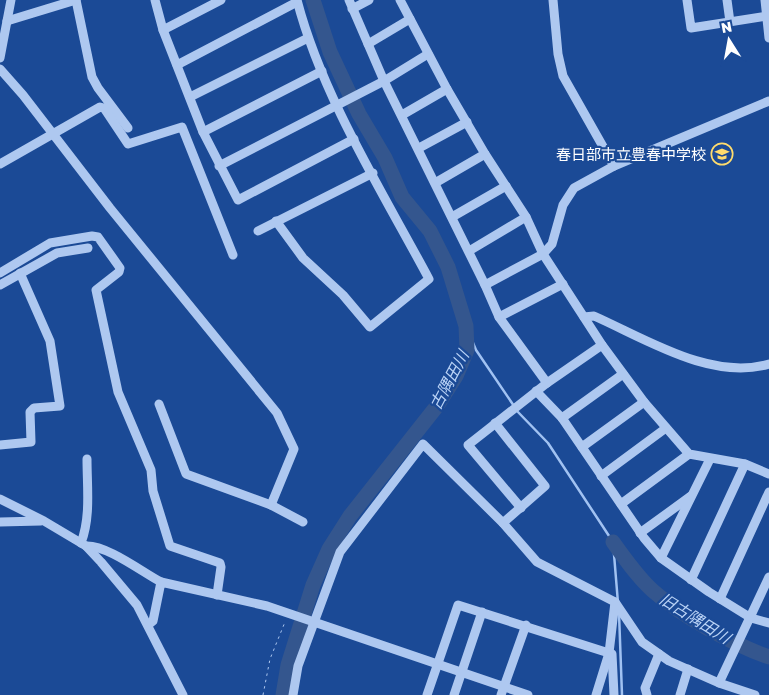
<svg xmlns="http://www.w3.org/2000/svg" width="769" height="695" viewBox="0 0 769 695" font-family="'Golos Text','Noto Sans JP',sans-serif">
	<rect width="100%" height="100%" fill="#1b4a96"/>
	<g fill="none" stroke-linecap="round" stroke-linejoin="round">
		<!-- stream -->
		<g stroke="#a1c2f2" stroke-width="2.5">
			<path d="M466,326L476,350L514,406"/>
			<path d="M517,411L548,443L613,542L618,603"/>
			<path d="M619,613L622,695"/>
		</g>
		<!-- river -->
		<g stroke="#34568e" stroke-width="15">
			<path d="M613,542C625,559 637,576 652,590C680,615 734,645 769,657"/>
			<path d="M283,695L288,665L313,585L329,549L350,516L437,406L456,376L467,350L466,326L448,267L430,231L402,197L385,158L359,114L330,52L313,0"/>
		</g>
		<!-- path -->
		<path stroke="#aec8f0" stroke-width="1" stroke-dasharray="2.5 4" stroke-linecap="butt" d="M263,695L270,659L285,622"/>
		<!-- minor -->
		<g stroke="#aec8f0" stroke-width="9">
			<path d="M76,0L92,77L98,88L128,128"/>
			<path d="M155,0L163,30L203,132L238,200L354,139"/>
			<path d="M349,0L384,81L485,285L499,317L547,383"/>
			<path d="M400,0L447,89L485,154L526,217L543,254L602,345L644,402L689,454L745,464L769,474"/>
			<path d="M553,0L558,54L563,76L614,166"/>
			<path d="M687,0L691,28L767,16"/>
			<path d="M727,0L730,22"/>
			<path d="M765,0L769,38"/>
			<path d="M352,9L369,0"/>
			<path d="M7,21L76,0"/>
			<path d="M163,30L221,0"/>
			<path d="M368,44L410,19"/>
			<path d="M0,58L11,0"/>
			<path d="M177,65L297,2"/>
			<path d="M0,69L23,95L110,208L277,413L294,449L271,505"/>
			<path d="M190,97L308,38"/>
			<path d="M402,115L447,89"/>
			<path d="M203,132L322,71"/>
			<path d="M419,148L467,122"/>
			<path d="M0,164L100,107L104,108L128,144L182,127L233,255"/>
			<path d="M219,166L384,81L428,54"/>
			<path d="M435,183L485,154"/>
			<path d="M452,217L506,186"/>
			<path d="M276,221L303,258L343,295L370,327L429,279C382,191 322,96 297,0"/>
			<path d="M258,231L373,173"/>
			<path d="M469,251L526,217"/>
			<path d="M0,273L50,243L92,236L98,237L120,268L119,272L96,290L118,392L151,470L153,491L170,546L220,563L221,567L217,595"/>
			<path d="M0,285L57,253L88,248"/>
			<path d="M485,285L543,254L552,244L563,205L574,188L614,166L769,101"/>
			<path d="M499,317L563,284"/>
			<path d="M584,317L594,316C646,339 711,381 769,364"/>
			<path d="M536,391L562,418L644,538L661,558L709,592L751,618L769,623"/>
			<path d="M159,404L186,474L271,505L303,522"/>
			<path d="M562,418L623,374"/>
			<path d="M495,423L545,486L503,523"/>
			<path d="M0,445L31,442L30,412L34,408L60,406L50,341L20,273"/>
			<path d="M582,447L644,402"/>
			<path d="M601,476L666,428"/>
			<path d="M0,499L44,521L86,546L101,562L137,605L183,695"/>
			<path d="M621,504L689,454"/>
			<path d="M521,508L468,445L547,383L602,345"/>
			<path d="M0,522L41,521"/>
			<path d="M640,533L691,496"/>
			<path d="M81,543C91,517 87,487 87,459"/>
			<path d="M86,546C107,545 142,572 161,582"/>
			<path d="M661,558L710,459"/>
			<path d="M691,580L745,464"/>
			<path d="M720,599L769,492"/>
			<path d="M148,625L153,621L161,582L267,606L528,695"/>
			<path d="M719,683L769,577"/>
			<path d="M293,695L298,666L340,552L423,444L503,523L537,562L615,602L642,642L669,661L719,683L755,695"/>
			<path d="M427,695L458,605L612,654L614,695"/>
			<path d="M454,695L482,612"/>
			<path d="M501,695L526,625"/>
			<path d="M596,695L609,653L615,602"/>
			<path d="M647,695L645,688L659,654"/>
			<path d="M680,695L688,669"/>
		</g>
	</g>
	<!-- icons -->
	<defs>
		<g id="school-ring" transform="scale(1.125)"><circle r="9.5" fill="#1b4a96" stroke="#ffdc6d" stroke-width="1.5"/><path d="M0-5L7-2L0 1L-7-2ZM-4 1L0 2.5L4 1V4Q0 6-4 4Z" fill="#ffdc6d"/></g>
	</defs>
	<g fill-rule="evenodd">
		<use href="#school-ring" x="722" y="154"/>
	</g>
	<g text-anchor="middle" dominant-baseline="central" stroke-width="4.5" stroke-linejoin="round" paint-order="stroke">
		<!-- poi labels -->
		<g font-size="15" fill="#fff" stroke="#1b4a96" text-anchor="end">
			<text x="706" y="154">春日部市立豊春中学校</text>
		</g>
		<!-- water labels -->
		<g font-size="16" font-style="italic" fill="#bad3f6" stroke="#1b4a96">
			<text transform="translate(449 380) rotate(-62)">古隅田川</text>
			<text transform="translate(695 618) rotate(32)">旧古隅田川</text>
		</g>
	</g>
	<!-- north arrow -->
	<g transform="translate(729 40) rotate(349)" stroke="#1b4a96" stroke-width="4" paint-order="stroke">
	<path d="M0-4L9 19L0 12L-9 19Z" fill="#ffffff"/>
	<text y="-8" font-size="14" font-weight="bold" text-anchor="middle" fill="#ffffff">N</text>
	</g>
</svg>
